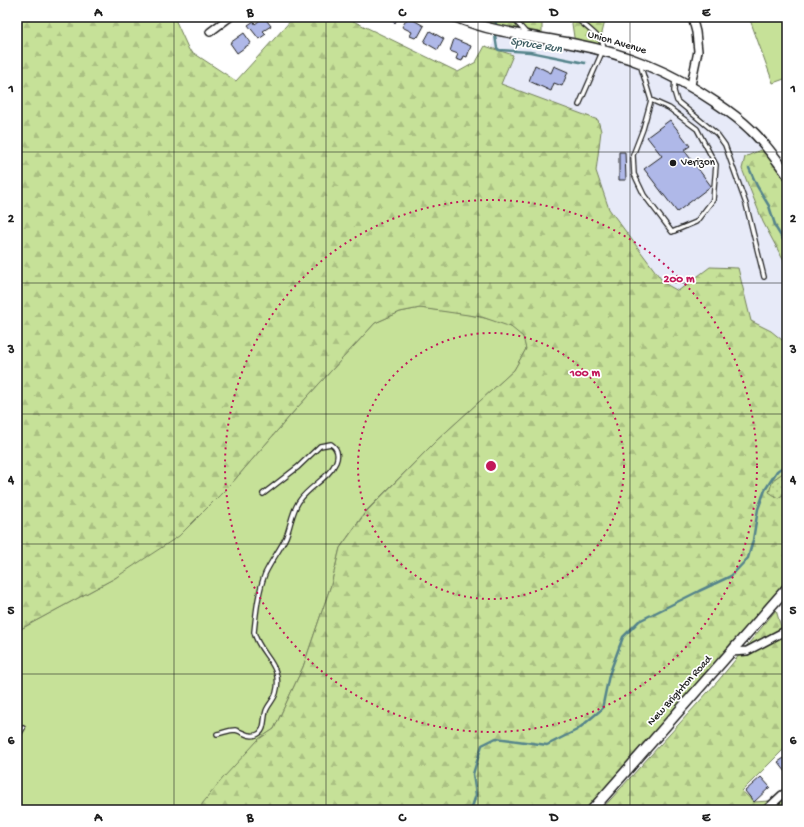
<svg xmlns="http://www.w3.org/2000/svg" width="804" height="827" viewBox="0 0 804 827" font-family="'Gochi Hand',sans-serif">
	<defs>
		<pattern id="forest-firs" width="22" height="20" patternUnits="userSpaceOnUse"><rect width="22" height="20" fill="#c6e198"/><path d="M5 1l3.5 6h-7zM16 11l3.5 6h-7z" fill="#aac082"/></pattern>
		<pattern id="park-dots" width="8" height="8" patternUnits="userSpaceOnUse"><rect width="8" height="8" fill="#c6e198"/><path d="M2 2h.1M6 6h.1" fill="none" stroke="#aac082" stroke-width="1.8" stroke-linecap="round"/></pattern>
	</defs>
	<rect width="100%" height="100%" fill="#fff"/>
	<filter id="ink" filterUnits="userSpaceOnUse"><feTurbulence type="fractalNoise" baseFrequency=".025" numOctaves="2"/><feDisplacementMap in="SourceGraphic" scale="8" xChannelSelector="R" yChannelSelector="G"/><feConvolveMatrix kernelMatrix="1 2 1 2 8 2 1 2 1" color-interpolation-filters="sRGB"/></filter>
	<g filter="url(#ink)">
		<!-- built -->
		<path fill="#e7eaf8" d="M495,30L598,49L691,85L767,147L742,169L763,222L787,267V344L771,331L751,321L738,268L710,267L678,291L664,283L609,209L596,171L601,131L598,120L500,84L513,55L492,48Z"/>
		<!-- grass -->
		<g fill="#c6e198" stroke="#717e5a">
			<path d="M749,17H787V78L773,83Z"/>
			<path d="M420,308C442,311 512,317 523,337C525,340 525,346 526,349L514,370L435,442L366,511L340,548L331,585L303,667L274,729L259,739L203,804L201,810H17V631L115,578L231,484L296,409L375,323L400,312Z"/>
		</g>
		<!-- forest -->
		<g fill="url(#forest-firs)" stroke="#717e5a">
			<path d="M17,17H174L189,50L236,81L294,17H345L458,72L476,62L485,46L513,55L501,84L598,120L601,131L596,171L609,209L664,283L678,291L710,267L738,268L751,321L771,331L787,344V470L773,480L778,498L787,492V588L592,810H201L202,804L223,778L259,739L274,729L303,667L331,585L340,548L366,512L435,442L514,370L526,349L523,337L511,327L482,317L420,308L400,312L375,323L296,409L231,484L179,536L115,578L17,631Z"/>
			<path d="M456,17H542V38Z"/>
			<path d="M571,17H606L598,49L575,44Z"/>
			<path d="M767,147L787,174V267L763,222L742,169L745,157Z"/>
			<path d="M776,610L785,641L787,642V746L742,791L754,802L784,800L787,801V810H601L718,681Z"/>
		</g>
		<!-- park -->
		<path fill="url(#park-dots)" stroke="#717e5a" d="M787,470V492L778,498L769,492L773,480Z"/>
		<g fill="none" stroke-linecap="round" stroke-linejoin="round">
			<!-- stream -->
			<g stroke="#54848b" stroke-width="2.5">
				<path d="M491,17L495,20L496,23"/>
				<path d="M495,35L497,48L499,50L530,52L585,63"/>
				<path d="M749,168L757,186L769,206L776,228L787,246"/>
				<path d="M471,810L476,795L473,774L482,745L496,738L547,745L577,730L602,709L609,675L623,637L639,621L699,591L731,576L748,558L753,540L758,509L765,490L777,471L787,464"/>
			</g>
		</g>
		<!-- building -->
		<g fill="#afb8e8" stroke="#1c1c1c">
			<path d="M264,17L271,26L263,31L266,34L259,39L248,25L254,21L255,24Z"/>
			<path d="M385,17H398L395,23Z"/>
			<path d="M408,17L424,26L418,37L417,36L415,38L410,36L412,32L402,27Z"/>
			<path d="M430,31L444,39L438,50L424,42Z"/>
			<path d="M244,33L251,43L237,53L230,43Z"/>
			<path d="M454,39L471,46L467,57L464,56L462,61L456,59L458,54L450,51Z"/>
			<path d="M535,65L551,73L554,66L568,72L562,86L554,83L551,91L529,81Z"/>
			<path d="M670,120L690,146L684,150L711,186L677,212L644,169L662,156L647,137Z"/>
			<path d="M619,152H625L626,180H619Z"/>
			<path d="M787,756V771L786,772L778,762Z"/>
			<path d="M761,777L770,787L754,802L745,791Z"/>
		</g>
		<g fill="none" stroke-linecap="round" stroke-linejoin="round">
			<!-- service casing -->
			<g stroke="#1c1c1c" stroke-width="6">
				<g id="service">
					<path d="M512,17L527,34"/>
					<path d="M575,17C581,23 601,37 603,44C604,46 603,48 603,50L579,105"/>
					<path d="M640,64L651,100L643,129L633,155L634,174L644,195L672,232L696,222L713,200L716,165L697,129L669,108L651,100"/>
					<path d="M675,79L674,91L677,101L717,134L725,145L746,204L764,277"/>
					<path d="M217,734C223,733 229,730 235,730C242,731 248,738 256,735C266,732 263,720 266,711C268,705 274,700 276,693C284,664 259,655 254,632C256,613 258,592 265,574C271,561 280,550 286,537C291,525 292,510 300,500C310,486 329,478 336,462C339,454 337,448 331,444L320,446L298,467L263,494"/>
					<path d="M17,738L23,728"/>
				</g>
			</g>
			<!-- minor casing -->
			<g stroke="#1c1c1c" stroke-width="10">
				<g id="minor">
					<path d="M210,32L230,17"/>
					<path d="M691,85L698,51L696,32L692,17"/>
					<path d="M731,652L747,651L787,630"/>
					<path d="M766,810L782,795L787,792"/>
				</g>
			</g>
			<!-- tertiary casing -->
			<g stroke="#1c1c1c" stroke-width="12">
				<g id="tertiary">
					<path d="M456,17C493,33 535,36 574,44C627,54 671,72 715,102C727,110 740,119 751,130C765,143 776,159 787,174"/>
					<path d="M592,810L787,588"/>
				</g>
			</g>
			<!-- service -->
			<use href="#service" stroke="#fff" stroke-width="3.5"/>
			<!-- minor -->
			<use href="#minor" stroke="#fff" stroke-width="7"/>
			<!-- tertiary -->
			<use href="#tertiary" stroke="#fff" stroke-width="9"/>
		</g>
	</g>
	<!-- grid -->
	<path fill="none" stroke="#1c1c1c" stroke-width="1" stroke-opacity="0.55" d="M174,17V810M326,17V810M478,17V810M630,17V810M17,152H787M17,283H787M17,414H787M17,544H787M17,674H787"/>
	<!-- distance rings -->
	<g fill="none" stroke="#c2185b" stroke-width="2" stroke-dasharray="2 4">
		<circle cx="491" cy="466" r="133"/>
		<circle cx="491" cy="466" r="266"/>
	</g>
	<!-- markers -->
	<circle fill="#1c1c1c" stroke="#fff" stroke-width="1.5" cx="673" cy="163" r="4"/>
	<g text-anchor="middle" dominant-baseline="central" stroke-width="3.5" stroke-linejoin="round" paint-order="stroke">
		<!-- street labels -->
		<g font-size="11" fill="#1c1c1c" stroke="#fff">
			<text transform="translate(617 43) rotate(16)">Union Avenue</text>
			<text transform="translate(680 691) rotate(-48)">New Brighton Road</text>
		</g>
		<!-- poi labels -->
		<g font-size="11" fill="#1c1c1c" stroke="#fff" text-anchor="start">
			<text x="681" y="163">Verizon</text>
		</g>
		<!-- water labels -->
		<g font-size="12" font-style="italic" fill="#416166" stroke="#fff">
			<text transform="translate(536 46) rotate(9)">Spruce Run</text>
		</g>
	</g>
	<circle cx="491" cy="466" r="6" fill="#c2185b" stroke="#fff" stroke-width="2"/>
	<g font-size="12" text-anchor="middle" font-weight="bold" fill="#c2185b" stroke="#fff" stroke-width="3.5" stroke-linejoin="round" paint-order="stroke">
		<text x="679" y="282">200 m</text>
		<text x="585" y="376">100 m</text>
	</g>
	<!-- margin -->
	<rect width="804" height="827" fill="none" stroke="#fff" stroke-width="44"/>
	<rect x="22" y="22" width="760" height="783" fill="none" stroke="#1c1c1c" stroke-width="1.5"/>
	<g font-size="13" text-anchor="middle" font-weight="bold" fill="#1c1c1c">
		<text x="98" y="16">A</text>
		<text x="250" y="16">B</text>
		<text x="402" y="16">C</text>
		<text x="554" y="16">D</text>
		<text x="706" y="16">E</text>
		<text x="11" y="92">1</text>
		<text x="793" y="92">1</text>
		<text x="11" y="222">2</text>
		<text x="793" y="222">2</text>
		<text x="11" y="353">3</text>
		<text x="793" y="353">3</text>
		<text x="11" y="483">4</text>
		<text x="793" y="483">4</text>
		<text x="11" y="614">5</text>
		<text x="793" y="614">5</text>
		<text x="11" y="744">6</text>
		<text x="793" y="744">6</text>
		<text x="98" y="821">A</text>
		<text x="250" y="821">B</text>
		<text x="402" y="821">C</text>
		<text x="554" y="821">D</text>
		<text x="706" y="821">E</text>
	</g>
</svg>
